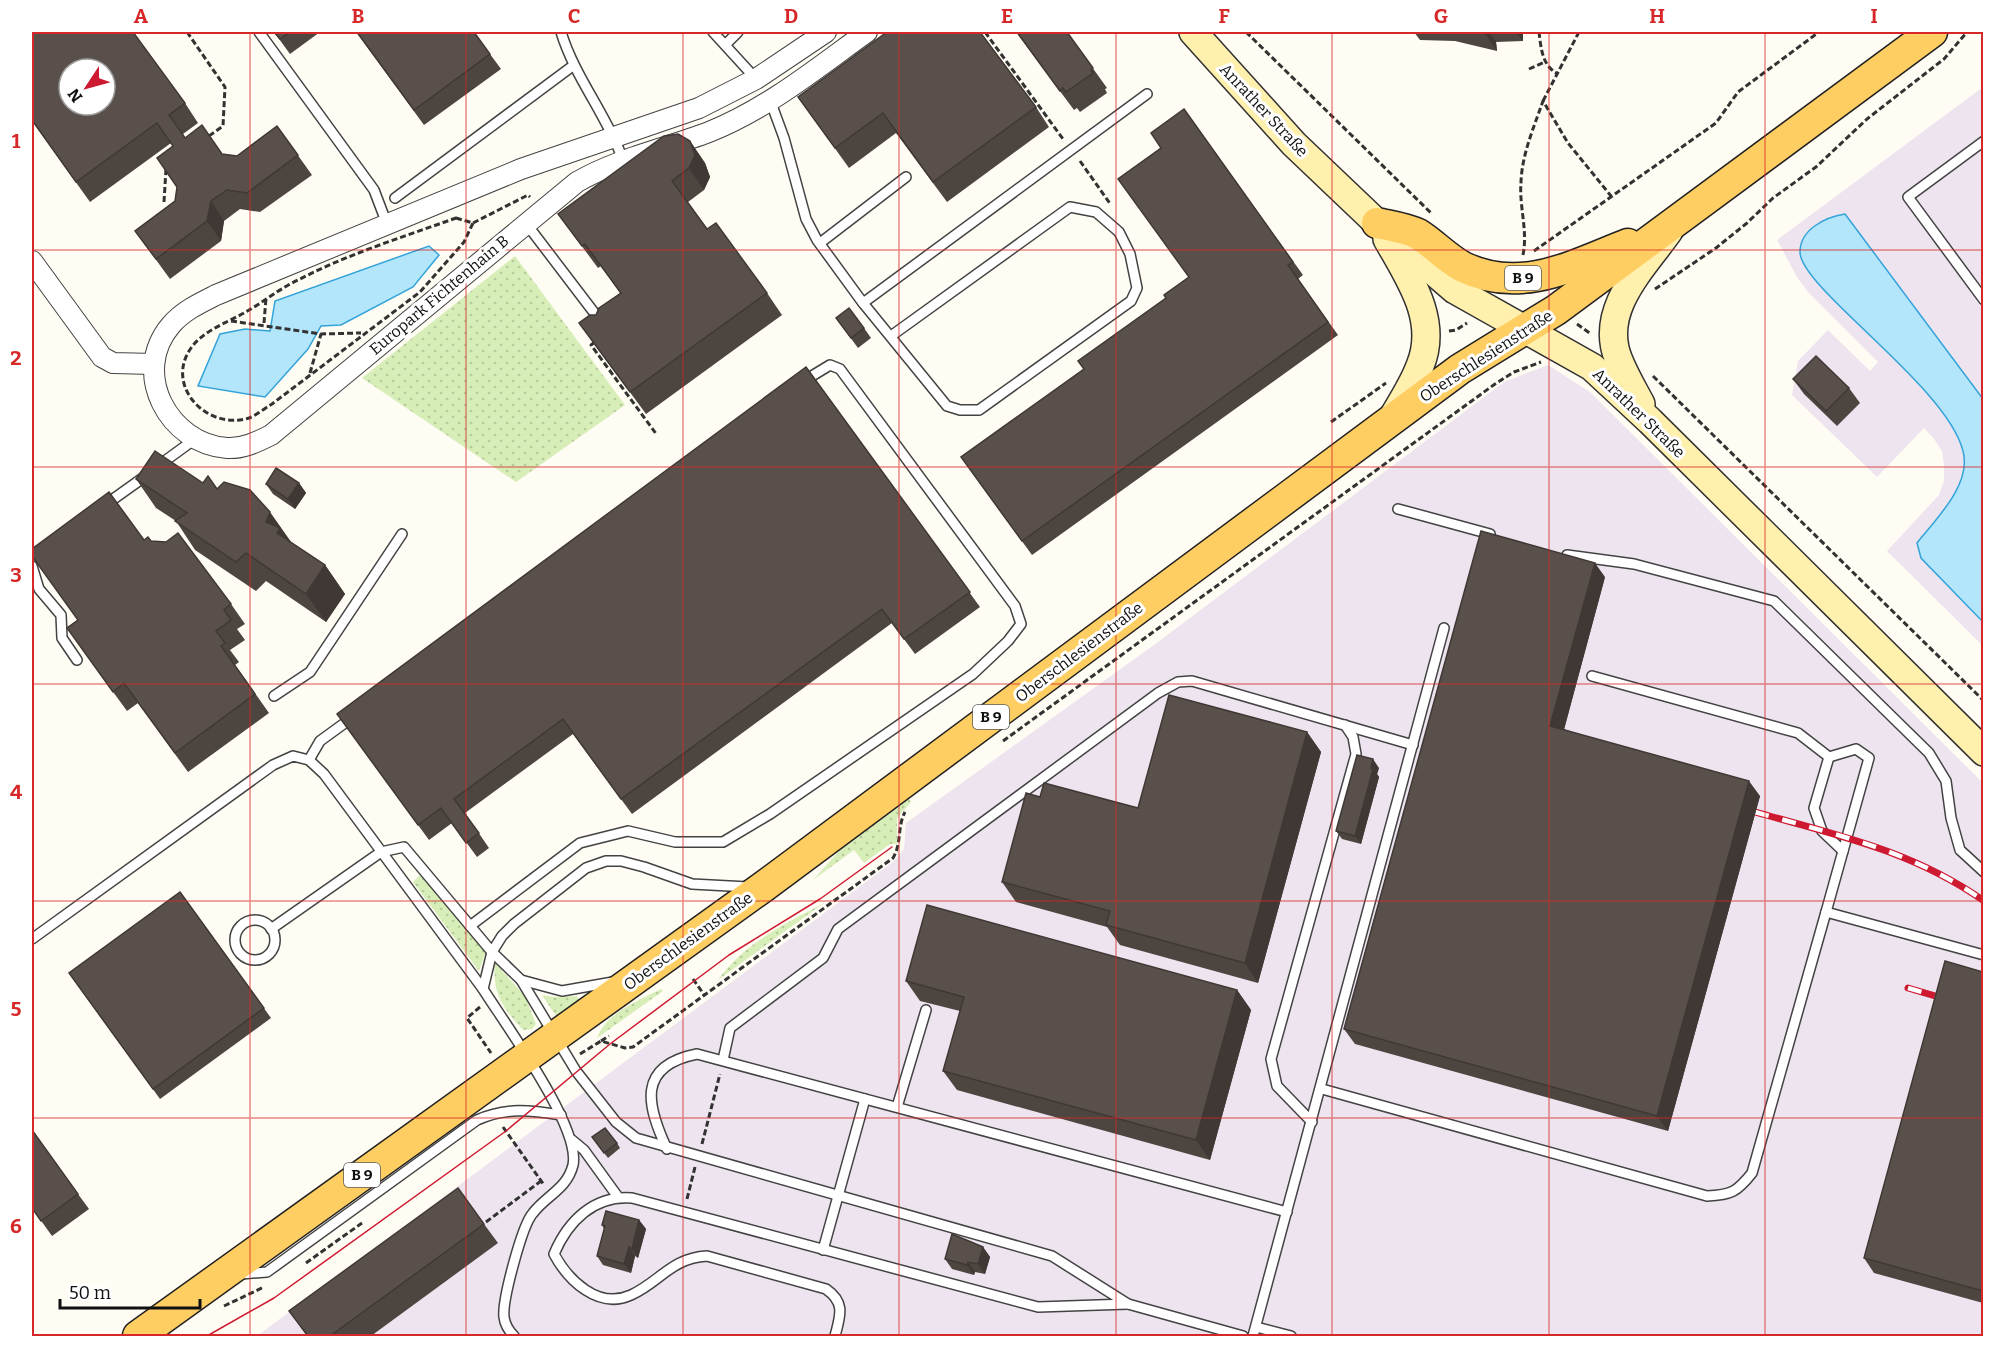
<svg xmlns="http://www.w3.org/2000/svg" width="2015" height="1368" viewBox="0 0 2015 1368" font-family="Bitter,serif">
	<defs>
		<pattern id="green-dots" width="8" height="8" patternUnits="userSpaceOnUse" patternTransform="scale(1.5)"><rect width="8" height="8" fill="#d8eeb8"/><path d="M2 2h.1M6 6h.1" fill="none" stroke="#b8cb9d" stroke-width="1.8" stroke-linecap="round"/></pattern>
	</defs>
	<rect width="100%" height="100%" fill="#fffcf3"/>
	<!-- industrial -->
	<g fill="#ede4ef">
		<path d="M1983,87V646L1887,551L1939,495L1944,481V465L1942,451L1934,439L1924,428L1877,477L1792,395L1798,361L1828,330L1870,371L1878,362L1808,292L1797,277L1777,240Z"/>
		<path d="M1548,365L1590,392L1983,783V1336H257L894,861L904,849L906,823L1154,645L1504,382Z"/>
	</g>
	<!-- green -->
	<g fill="url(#green-dots)">
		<path d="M515,256L625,405L516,482L362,378Z"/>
		<path d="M909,799L911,802L897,818V844H890L864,863L854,850L813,880L840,850Z"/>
		<path d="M420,875L486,951L479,971L413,882Z"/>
		<path d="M824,903L718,980C744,943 785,924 824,903Z"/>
		<path d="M495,963L525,996L536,1024L532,1029L523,1030C503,1008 492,994 495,963Z"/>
		<path d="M661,989L663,991L597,1038C606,1013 638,1001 661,989Z"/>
		<path d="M542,995L554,997L577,996L579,1000L556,1016Z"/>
	</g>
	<!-- water -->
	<g fill="#b3e6fb" stroke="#33a3d9" stroke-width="1.5">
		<path d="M1845,214L1983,399V622L1921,558L1917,543C1936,519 1972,484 1963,451C1947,386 1800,288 1800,252C1800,229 1826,217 1845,214Z"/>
		<path d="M429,246L439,255L413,287L341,325L321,326L308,349L265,397L198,386L220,334L245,329L270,331L275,301Z"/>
	</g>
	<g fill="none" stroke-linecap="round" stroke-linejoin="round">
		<!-- lane casing -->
		<g stroke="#434343" stroke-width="12">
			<g id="lane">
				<path d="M259,32L374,190L387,224"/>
				<path d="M561,32C575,78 607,115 623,160"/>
				<path d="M713,32L756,79"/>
				<path d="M726,44L738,32"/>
				<path d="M770,100L784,138L806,219L817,240L863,303L947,406L960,410H979L1131,301L1137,288L1130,254L1119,232L1096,212L1070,207L891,336"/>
				<path d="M1984,141L1908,197L1984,300"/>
				<path d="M395,198L574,65"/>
				<path d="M525,222L602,323"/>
				<path d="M820,243L906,177"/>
				<path d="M863,303L1147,94"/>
				<path d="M158,466L195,439"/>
				<path d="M105,505L147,475"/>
				<path d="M1398,509L1490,534"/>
				<path d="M1567,555L1634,564L1774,601L1929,753L1946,781L1951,818L1960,850L1984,872"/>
				<path d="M32,566L39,589L61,615L62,638L77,660"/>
				<path d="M1592,676L1798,733L1829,757L1856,749L1869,758L1826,912"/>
				<path d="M274,696L310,672L402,534"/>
				<path d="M1829,757L1814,808L1822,831L1843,851"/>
				<path d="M309,760L320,741L353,717"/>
				<circle cx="255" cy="940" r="20"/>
				<path d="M470,926L580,843L628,831L675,842H723L770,814L973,674L1008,641L1021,624L1015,606L840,369L830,365L802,382"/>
				<path d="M271,929L381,852L404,847L492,952L521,980L576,1071L616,1122L636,1138L1052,1256L1128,1304L1038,1307L632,1198C594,1195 568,1221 554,1254C568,1280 598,1310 631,1295C660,1282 671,1258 707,1256L826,1289C846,1303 840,1316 835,1336"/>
				<path d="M32,939L273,765L293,756L309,760L324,774L483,989"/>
				<path d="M521,980L562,991L613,982"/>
				<path d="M723,1060L730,1028L823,958L838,929L1158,693L1178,682L1192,681L1413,745"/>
				<path d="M1322,1089L1707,1196C1731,1195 1737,1192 1752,1173L1826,912L1984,955"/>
				<path d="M897,1107L926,1010"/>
				<path d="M1312,1122L1277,1086L1271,1059L1356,754L1353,737L1345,725"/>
				<path d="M572,1140L584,1150L618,1197"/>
				<path d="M667,1149C647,1106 636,1066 697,1054L1287,1212"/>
				<path d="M823,1250L865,1099"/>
				<path d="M241,1274L267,1272L477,1120C506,1107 530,1110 561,1115"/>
				<path d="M1128,1304L1243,1336"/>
				<path d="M1256,1327L1291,1336"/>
				<path d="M514,1336C509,1331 505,1325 504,1317C502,1301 522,1225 533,1213C547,1195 567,1189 573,1165C581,1127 505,1024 483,989L492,952L502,936L514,924L586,868L606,861H621L644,867L692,884L748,887"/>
				<path d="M1253,1336L1444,628"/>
			</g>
		</g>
		<!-- street casing -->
		<g stroke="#434343" stroke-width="22">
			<g id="street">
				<path d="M826,32L756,79L699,108L521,169L216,295C200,303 183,311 171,325C130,373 169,444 227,448C243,449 257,442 271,435L577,182C619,158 664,149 709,132C767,109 817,68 867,32"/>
				<path d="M32,261L102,357L113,363L154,364"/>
			</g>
		</g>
		<!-- secondary casing -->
		<g stroke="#323232" stroke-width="30">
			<g id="secondary">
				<path d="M1193,32L1294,144L1377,223L1455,290L1592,367L1650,421L1984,752"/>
				<path d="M1387,239C1409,278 1439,320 1420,366C1413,385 1401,403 1391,420"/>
				<path d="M1641,404C1633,389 1624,374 1618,358C1599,309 1643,268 1669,231"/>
			</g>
		</g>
		<!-- primary casing -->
		<g stroke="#212121" stroke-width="33">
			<g id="primary">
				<path d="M1377,223C1390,226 1406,228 1418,234C1434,244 1446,258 1463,267C1521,295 1574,265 1628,244"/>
				<path d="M138,1336L763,887L1460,369L1556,310L1932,32"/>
			</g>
		</g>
		<!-- path -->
		<g stroke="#323232" stroke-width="3" stroke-dasharray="6 3" stroke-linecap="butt">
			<path d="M187,32L225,87L223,126L206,138"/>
			<path d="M985,32L1063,139"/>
			<path d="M1246,32L1431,213"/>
			<path d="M1539,32C1541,48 1542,66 1558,74"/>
			<path d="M1529,69L1545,62"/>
			<path d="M1543,101L1579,32"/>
			<path d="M1080,161L1111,205"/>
			<path d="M164,202L166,169"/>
			<path d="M456,218L473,223L464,242L420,292L272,404C265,408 257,415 249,418C207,431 164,386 191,348C203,331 226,323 244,313C262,303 279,289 298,280C348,254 403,237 456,218Z"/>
			<path d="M473,223L528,195L530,197"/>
			<path d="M1534,251L1716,123L1738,92L1819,32"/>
			<path d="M1523,255C1528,230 1519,207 1521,182C1522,154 1534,127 1543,101L1568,143L1611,196"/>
			<path d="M1655,289L1716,248L1747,223L1773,198L1816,167L1867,119L1944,59L1967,32"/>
			<path d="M231,321L321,334L361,333"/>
			<path d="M264,323L266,298"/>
			<path d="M1577,324L1591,334"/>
			<path d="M1449,331L1456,330L1467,323"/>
			<path d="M595,342L591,345L657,435"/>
			<path d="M310,373L321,334"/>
			<path d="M1653,376L1984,701"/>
			<path d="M1331,422L1386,383"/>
			<path d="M1003,741L1495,384L1514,372L1541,362"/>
			<path d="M693,979L705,996"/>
			<path d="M480,1007L467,1018L491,1053"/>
			<path d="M601,1041L609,1036"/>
			<path d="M580,1054L601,1041L625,1048L633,1047L893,858C902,843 897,827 905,812"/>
			<path d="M503,1127L544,1185"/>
			<path d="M702,1144L720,1074"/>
			<path d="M687,1199L695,1167"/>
			<path d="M486,1222L541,1181"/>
			<path d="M306,1263L362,1223"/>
			<path d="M224,1306L264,1287"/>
		</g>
		<!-- lane -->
		<use href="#lane" stroke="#fff" stroke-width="9"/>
		<!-- street -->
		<use href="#street" stroke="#fff" stroke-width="20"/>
		<!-- secondary -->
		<use href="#secondary" stroke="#fff0ae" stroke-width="27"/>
		<!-- primary -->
		<use href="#primary" stroke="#ffce63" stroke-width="30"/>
		<!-- tram -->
		<path stroke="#ce1a30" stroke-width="1.5" d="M207,1336L274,1298L506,1131L610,1044L729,955L820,899L892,847"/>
		<!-- rail casing -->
		<g stroke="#ce1a30" stroke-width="7">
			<g id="rail">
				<path d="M1755,812C1837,835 1913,851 1984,901"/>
				<path d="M1908,988L1949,1000"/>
			</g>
		</g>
		<!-- rail -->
		<use href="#rail" stroke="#fff" stroke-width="4.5" stroke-dasharray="14" stroke-linecap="butt"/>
	</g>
	<!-- wall -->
	<g fill="#4d4540">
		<path d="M274,32H320L290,54Z"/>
		<path d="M356,32L490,54L501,69L424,125Z"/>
		<path d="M1016,32H1067L1107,88L1105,89L1107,93L1080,112L1077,108L1074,110Z"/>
		<path d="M1414,32H1523V41L1496,42L1497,51L1455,41L1420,40Z"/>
		<path d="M798,97L1036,107L1049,127L947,202L896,133L849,168Z"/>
		<path d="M185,103L198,123L183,134L185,138L222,154L237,156L277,126L312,175L260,212L240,209L224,221L221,241L170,279L135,231L175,201L177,187L173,146L171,143L90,202L32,121Z"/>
		<path d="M1184,109L1303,275L1298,279L1338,335L1032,555L961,457L1084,369L1166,298L1189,277L1161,148Z"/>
		<path d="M690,141L705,163L710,177L704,190L688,202L707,229L767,293L782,315L646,414L579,323L596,315L620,293L601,266L598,268L558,214Z"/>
		<path d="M836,318L864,328L871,338L858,348Z"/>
		<path d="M806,367L980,607L915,654L892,623L632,814L573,734L465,813L489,848L477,857L452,823L429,840L348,729Z"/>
		<path d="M1793,379L1849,388L1860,403L1837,426L1804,394Z"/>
		<path d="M136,479L203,483L217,489L290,541L291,542L325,565L345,594L326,622L266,581L256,591L195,550L176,521L156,508Z"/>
		<path d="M299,483L306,493L295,509L273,494L266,484Z"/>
		<path d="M144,540L151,541L231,604L245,624L237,629L245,640L230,650L239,662L235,665L269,713L188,772L138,703L127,711L81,648L78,620L32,556Z"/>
		<path d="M1605,577L1564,729L1760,796L1668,1131L1355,1044L1344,1029Z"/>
		<path d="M1307,732L1321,752L1258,983L1120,945L1107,927L1016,902L1002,882L1040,797L1138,808Z"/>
		<path d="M1379,768L1377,774L1379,777L1361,844L1342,839L1336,831Z"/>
		<path d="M180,892L271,1018L160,1099L69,973Z"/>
		<path d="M1983,972V1303L1874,1273L1864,1258Z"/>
		<path d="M906,981L1237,990L1251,1010L1210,1160L957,1090L943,1071L960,1011L920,1001Z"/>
		<path d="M592,1137L617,1143L620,1148L608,1158Z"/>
		<path d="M78,1194L89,1209L52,1236L32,1208Z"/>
		<path d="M639,1220L646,1229L638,1258L635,1256L631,1273L603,1265L597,1256L604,1229L602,1225Z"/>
		<path d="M484,1224L498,1243L371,1336H307L289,1311Z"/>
		<path d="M983,1247L990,1257L985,1274L975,1272L974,1275L952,1269L945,1259Z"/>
	</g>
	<!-- shaded-wall -->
	<g fill="#3f3834">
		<path d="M1484,32H1489L1496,42L1497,51Z"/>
		<path d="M1516,32H1523V41Z"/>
		<path d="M690,141L705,163L710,177L704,190L689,168Z"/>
		<path d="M211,201L224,221L221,241L207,221Z"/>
		<path d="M299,483L306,493L295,509L288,499Z"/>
		<path d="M270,512L301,556L266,522Z"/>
		<path d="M1595,563L1605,577L1561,741L1550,726Z"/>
		<path d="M325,565L345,594L326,622L306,594Z"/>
		<path d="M1307,732L1321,752L1258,983L1245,963Z"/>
		<path d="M1373,759L1379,768L1377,774L1379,777L1361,844L1355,836Z"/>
		<path d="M1749,781L1760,796L1668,1131L1657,1116Z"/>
		<path d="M1237,990L1251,1010L1210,1160L1196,1140Z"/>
		<path d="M639,1220L646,1229L638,1258L632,1249Z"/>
		<path d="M629,1247L635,1256L631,1273L624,1264Z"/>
		<path d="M983,1247L990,1257L985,1274L978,1264Z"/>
		<path d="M968,1262L975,1272L974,1275L967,1265Z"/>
	</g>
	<!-- building -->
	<g fill="#5a504b" stroke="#3f3834" stroke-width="1.5" fill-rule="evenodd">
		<path d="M32,32H133L185,103L169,115L185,138L202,125L222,154L237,156L277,126L298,155L247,193L227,190L211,201L207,221L156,259L135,231L175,201L177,187L157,158L173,146L157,123L76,182L32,120ZM69,69H105V105H69Z"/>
		<path d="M274,32H290L280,39Z"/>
		<path d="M357,32H474L490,54L414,110Z"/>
		<path d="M887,32H980L1036,107L933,182L883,113L835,148L798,97Z"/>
		<path d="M1017,32H1067L1093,68L1091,70L1093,73L1066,92L1063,88L1060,91Z"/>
		<path d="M1184,109L1293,262L1288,265L1328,322L1022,541L961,457L1084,369L1078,361L1166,298L1164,295L1189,277L1118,179L1161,148L1151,133Z"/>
		<path d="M678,134L690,141L695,155L689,168L672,181L707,229L716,223L767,293L630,392L579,323L590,315H596L599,308L621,293L585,244L582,246L558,214L664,136Z"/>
		<path d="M849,308L864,328L851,338L836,318Z"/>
		<path d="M1816,356L1849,388L1826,411L1793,379Z"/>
		<path d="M806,367L970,592L904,639L882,609L621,799L563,719L454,799L479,833L466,843L441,808L418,825L337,714Z"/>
		<path d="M155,451L203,483L208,476L217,489L224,482L250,490L270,512L266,522L280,528L277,533L325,565L306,594L246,553L236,562L175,521L187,513L136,479Z"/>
		<path d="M276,468L299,483L288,499L266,484Z"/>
		<path d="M109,492L144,540L148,537L151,541L166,542L178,533L231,604L224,610L231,620L216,631L225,643L221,646L255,694L175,753L124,683L113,692L67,628L78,620L32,556V549Z"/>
		<path d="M1481,531L1595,563L1550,726L1749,781L1657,1116L1344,1029Z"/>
		<path d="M1169,695L1307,732L1245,963L1106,925L1110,911L1002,882L1026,793L1040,797L1044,783L1138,808Z"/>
		<path d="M1357,755L1373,759L1371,768L1373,769L1355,836L1336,831Z"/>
		<path d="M180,892L264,1008L153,1089L69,973Z"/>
		<path d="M927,905L1237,990L1196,1140L943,1071L964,997L906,981Z"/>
		<path d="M1945,961L1983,972V1291L1864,1258Z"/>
		<path d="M605,1128L617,1143L604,1153L592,1137Z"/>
		<path d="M32,1130L78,1194L41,1221L32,1208Z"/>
		<path d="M458,1188L484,1224L330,1336H308L289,1311Z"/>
		<path d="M606,1211L639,1220L632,1249L629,1247L624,1264L597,1256L605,1226L602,1225Z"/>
		<path d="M952,1234L983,1247L978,1264L968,1262L967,1265L945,1259Z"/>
	</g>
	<!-- grid -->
	<path fill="none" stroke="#d62828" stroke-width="1.5" stroke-opacity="0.55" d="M250,32V1336M466,32V1336M683,32V1336M899,32V1336M1116,32V1336M1332,32V1336M1549,32V1336M1765,32V1336M32,250H1984M32,467H1984M32,684H1984M32,901H1984M32,1118H1984"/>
	<g text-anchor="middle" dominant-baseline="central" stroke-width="6" stroke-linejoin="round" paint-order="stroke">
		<!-- shield labels -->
		<g fill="#fff" stroke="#585858" stroke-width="1.5">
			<rect x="1505" y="266" width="36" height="24" rx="4.5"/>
			<rect x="973" y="705" width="36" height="24" rx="4.5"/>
			<rect x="344" y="1163" width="36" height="24" rx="4.5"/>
		</g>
		<g font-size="15" font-weight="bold" fill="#101010">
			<text x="1523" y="278">B 9</text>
			<text x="991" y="717">B 9</text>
			<text x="362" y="1175">B 9</text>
		</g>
		<!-- street labels -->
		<g font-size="16" fill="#101010" stroke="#fff">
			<text transform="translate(1264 110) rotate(47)">Anrather Straße</text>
			<text transform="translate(439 295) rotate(-40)">Europark Fichtenhain B</text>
			<text transform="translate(1486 356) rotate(-33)">Oberschlesienstraße</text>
			<text transform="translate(1639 413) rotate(44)">Anrather Straße</text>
			<text transform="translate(1079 652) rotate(-37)">Oberschlesienstraße</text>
			<text transform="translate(688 941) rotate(-36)">Oberschlesienstraße</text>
		</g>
	</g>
	<!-- border -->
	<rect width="2015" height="1368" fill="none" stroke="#ffffff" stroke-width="66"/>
	<!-- north arrow -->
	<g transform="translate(87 87) rotate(234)"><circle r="28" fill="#ffffff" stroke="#9f9f9f" stroke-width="1.5"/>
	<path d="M0-4.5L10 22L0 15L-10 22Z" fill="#ce1a30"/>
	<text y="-9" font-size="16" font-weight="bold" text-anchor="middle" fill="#101010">N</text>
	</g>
	<!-- scale -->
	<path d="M60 1299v9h140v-9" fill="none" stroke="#101010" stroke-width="3"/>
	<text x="69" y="1299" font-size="18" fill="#101010" stroke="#ffffff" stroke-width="4.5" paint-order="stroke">50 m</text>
	<rect x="33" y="33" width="1949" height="1302" fill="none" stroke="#d62828" stroke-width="2"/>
	<g font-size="20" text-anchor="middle" font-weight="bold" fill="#d62828">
		<text x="141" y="23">A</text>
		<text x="358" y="23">B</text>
		<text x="574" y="23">C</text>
		<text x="791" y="23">D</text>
		<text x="1007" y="23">E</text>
		<text x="1224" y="23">F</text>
		<text x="1441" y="23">G</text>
		<text x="1657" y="23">H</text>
		<text x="1874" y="23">I</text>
		<text x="16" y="148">1</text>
		<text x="16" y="365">2</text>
		<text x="16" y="582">3</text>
		<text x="16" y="799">4</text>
		<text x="16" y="1016">5</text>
		<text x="16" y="1233">6</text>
	</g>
</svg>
